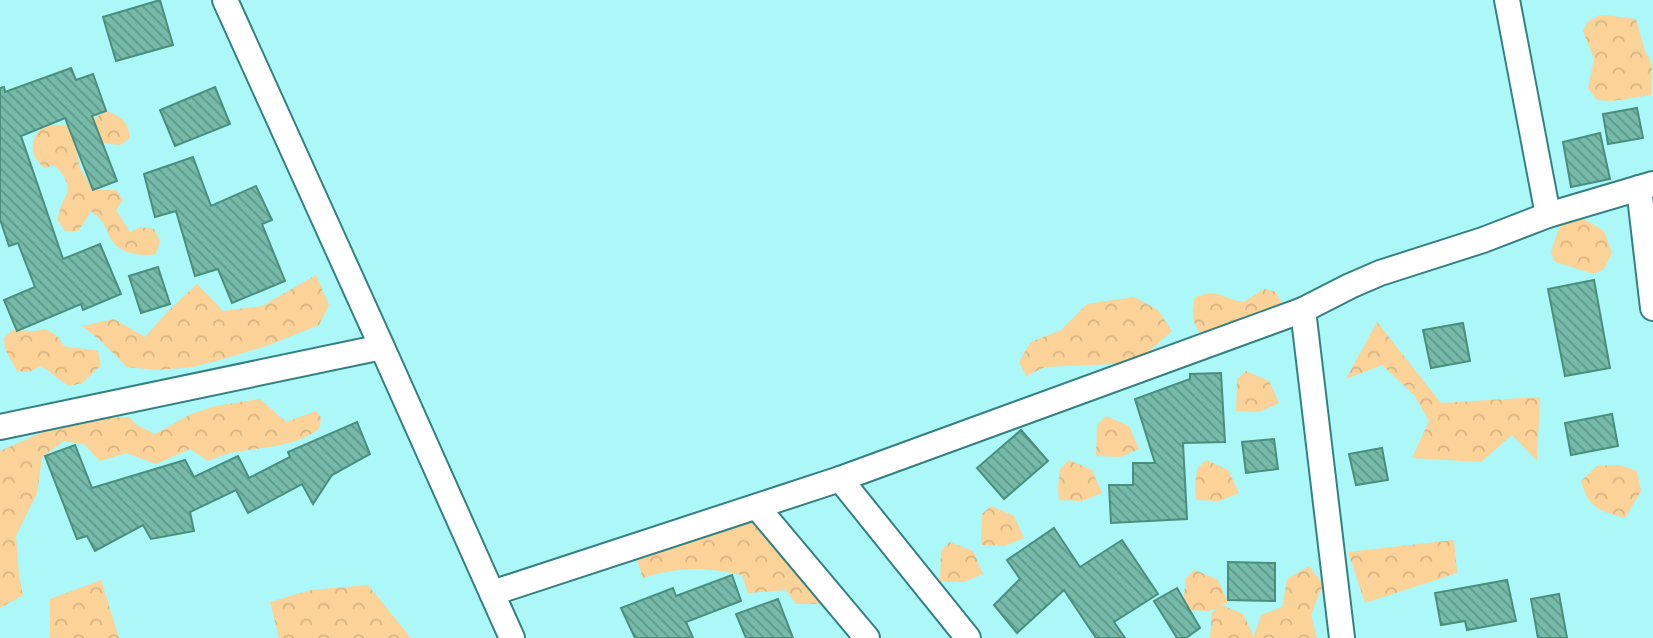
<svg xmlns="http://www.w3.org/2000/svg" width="1653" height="638" viewBox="0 0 1653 638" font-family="Arial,sans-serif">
	<defs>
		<pattern id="forest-crowns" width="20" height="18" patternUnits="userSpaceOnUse" patternTransform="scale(1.75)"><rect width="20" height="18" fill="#fbd297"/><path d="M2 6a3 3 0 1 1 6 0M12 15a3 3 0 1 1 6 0" fill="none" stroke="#d6b583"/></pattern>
		<pattern id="building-back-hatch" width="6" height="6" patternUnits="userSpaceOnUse" patternTransform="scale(1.75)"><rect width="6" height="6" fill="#76baa9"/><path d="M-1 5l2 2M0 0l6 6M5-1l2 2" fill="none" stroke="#60988a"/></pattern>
	</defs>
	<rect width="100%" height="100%" fill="#acf7f8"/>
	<!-- forest -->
	<g fill="url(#forest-crowns)">
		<path d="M1600,15C1612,15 1624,18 1636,19L1644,48L1652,65L1651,95L1612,101L1597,100L1588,88L1594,59L1583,31L1588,21Z"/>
		<path d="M106,111C122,117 128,121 130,138L120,145L95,142L75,143L80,168L93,190H116L123,200L116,210L130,232L141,227L154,229L160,241L156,254C141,257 119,254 110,238C108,235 108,231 106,228C102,220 97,216 91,211L85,221L78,231H65L58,221C60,191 81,195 55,165L44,168C37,161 31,154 33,143C40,114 68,130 87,123C93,120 100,114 106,111Z"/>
		<path d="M1584,219L1604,231L1612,253L1604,269L1594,274L1555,262L1551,252L1560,225Z"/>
		<path d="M316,275L329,305L319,325L269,345L234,356L193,367L157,370L127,367L101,341L82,326L114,319L145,337L168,311L197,284L223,311L262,306Z"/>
		<path d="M1264,289L1276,292L1282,304L1285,319L1210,341C1192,328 1191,318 1195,297C1221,288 1221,299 1244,302Z"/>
		<path d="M1134,297L1158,310L1172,331L1136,363L1045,367L1026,376L1019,362L1031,342L1061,330L1087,304Z"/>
		<path d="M1377,322L1441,403L1540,397L1537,461L1512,435L1481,462L1412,458L1429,421L1415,396L1382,365L1346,379Z"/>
		<path d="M46,329L57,336L64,346C76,349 87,348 98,351L101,365L82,383L69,386C59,380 51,372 41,366L29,372L17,371L5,349L4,338L13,330L34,331Z"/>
		<path d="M1246,371L1269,381L1279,403L1259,412L1236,411L1237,379Z"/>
		<path d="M260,399L286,422L316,411L321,418L319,429C294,447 263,447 235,452C226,453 217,458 208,461L190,449L156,464L126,453L100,461L84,444L64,441L42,457L37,493L16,536L19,576L23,595L0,608V451L63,423L85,419L129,417L137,425L155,434L191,414L215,406Z"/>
		<path d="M1106,416L1129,426L1139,449L1120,457L1096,456L1097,425Z"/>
		<path d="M1069,460L1092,470L1102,493L1082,501L1059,500L1058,487L1060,469Z"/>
		<path d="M1206,460L1228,470L1239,493L1219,501L1196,500L1195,487L1197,469Z"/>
		<path d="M1619,465L1637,471L1641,491L1625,518C1599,510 1589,510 1581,481L1597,466Z"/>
		<path d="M991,506L1014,516L1024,538L1005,546L981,545L982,514Z"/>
		<path d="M745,511L788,559L821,604H796L786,590L748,593L742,575C705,567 680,566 643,578L637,560L701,533Z"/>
		<path d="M1454,540L1457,573L1365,603L1348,552Z"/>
		<path d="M950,542L973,551L983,574L964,582H940L941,550Z"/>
		<path d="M1309,566L1323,584L1311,615L1317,638H1210L1212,613L1217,608L1209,611L1185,610L1184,596L1186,578L1195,570L1218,580L1228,602L1222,605L1243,614L1254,636L1261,615L1282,607L1287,579Z"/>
		<path d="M101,580L119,638H50V599Z"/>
		<path d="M368,585L411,638H279L270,602L311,590Z"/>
	</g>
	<!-- building -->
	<g fill="url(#building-back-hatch)" stroke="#4a8e7e" stroke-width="2">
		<path d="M160,0L173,45L116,61L103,17Z"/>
		<path d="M71,68L76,80L93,74L106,111L92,116L117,181L93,190L65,118L21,136L63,259L100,244L121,294L83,310L81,304L17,331L4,300L35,287L18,243L9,246L0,219V88L4,87L5,92Z"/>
		<path d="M215,87L230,124L175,146L160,110Z"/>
		<path d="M1637,108L1643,138L1608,144L1603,114Z"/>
		<path d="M1600,133L1610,179L1571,187L1563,142Z"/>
		<path d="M193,157L211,206L256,186L272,220L262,224L285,281L232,303L218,269L195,276L176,211L155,217L144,174Z"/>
		<path d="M158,267L170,304L141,313L129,276Z"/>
		<path d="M1594,280L1610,368L1565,376L1548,289Z"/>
		<path d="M1463,323L1470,361L1431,368L1423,330Z"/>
		<path d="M1221,373L1225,442L1183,443L1187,519L1111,523L1109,485H1133V463H1155L1135,399L1190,379V374Z"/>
		<path d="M1612,414L1618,446L1571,455L1565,423Z"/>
		<path d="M357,422L370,454L332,475L313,504L302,484L248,513L236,490L190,512L194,531L151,539L143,525L95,551L87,536L77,539L45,456L75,445L92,488L185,460L194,477L238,456L249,478L290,457L288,452Z"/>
		<path d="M1021,430L1048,461L1004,499L977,468Z"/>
		<path d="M1274,439L1278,469L1246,473L1242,442Z"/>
		<path d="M1382,448L1388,480L1356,485L1349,454Z"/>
		<path d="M1054,528L1080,567L1122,540L1158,594L1114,622L1125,638H1096L1064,590L1017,633L994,605L1020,579L1007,560Z"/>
		<path d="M1228,562L1275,563V601L1228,600Z"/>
		<path d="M732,575L741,601L686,622L693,638H635L621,608L673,588L676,596Z"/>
		<path d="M1507,580L1516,621L1467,630L1465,621L1441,625L1435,593Z"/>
		<path d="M1177,588L1200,628L1186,638H1177L1154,601Z"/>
		<path d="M1559,594L1567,638H1538L1531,599Z"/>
		<path d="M778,599L793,638H746L736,614Z"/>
	</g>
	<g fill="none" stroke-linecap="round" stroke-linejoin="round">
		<!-- street casing -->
		<g stroke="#358182" stroke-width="28">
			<g id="street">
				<path d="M225,0L382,347L512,638"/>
				<path d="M1507,0L1548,215"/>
				<path d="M1639,188L1653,308"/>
				<path d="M1303,310L1342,638"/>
				<path d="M0,427L382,347"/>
				<path d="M840,479L968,638"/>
				<path d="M757,507L867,638"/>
				<path d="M492,593L840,479L1303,310L1350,286L1380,273L1483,240L1548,215L1653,184"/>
			</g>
		</g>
		<!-- street -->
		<use href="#street" stroke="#fff" stroke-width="24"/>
	</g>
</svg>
